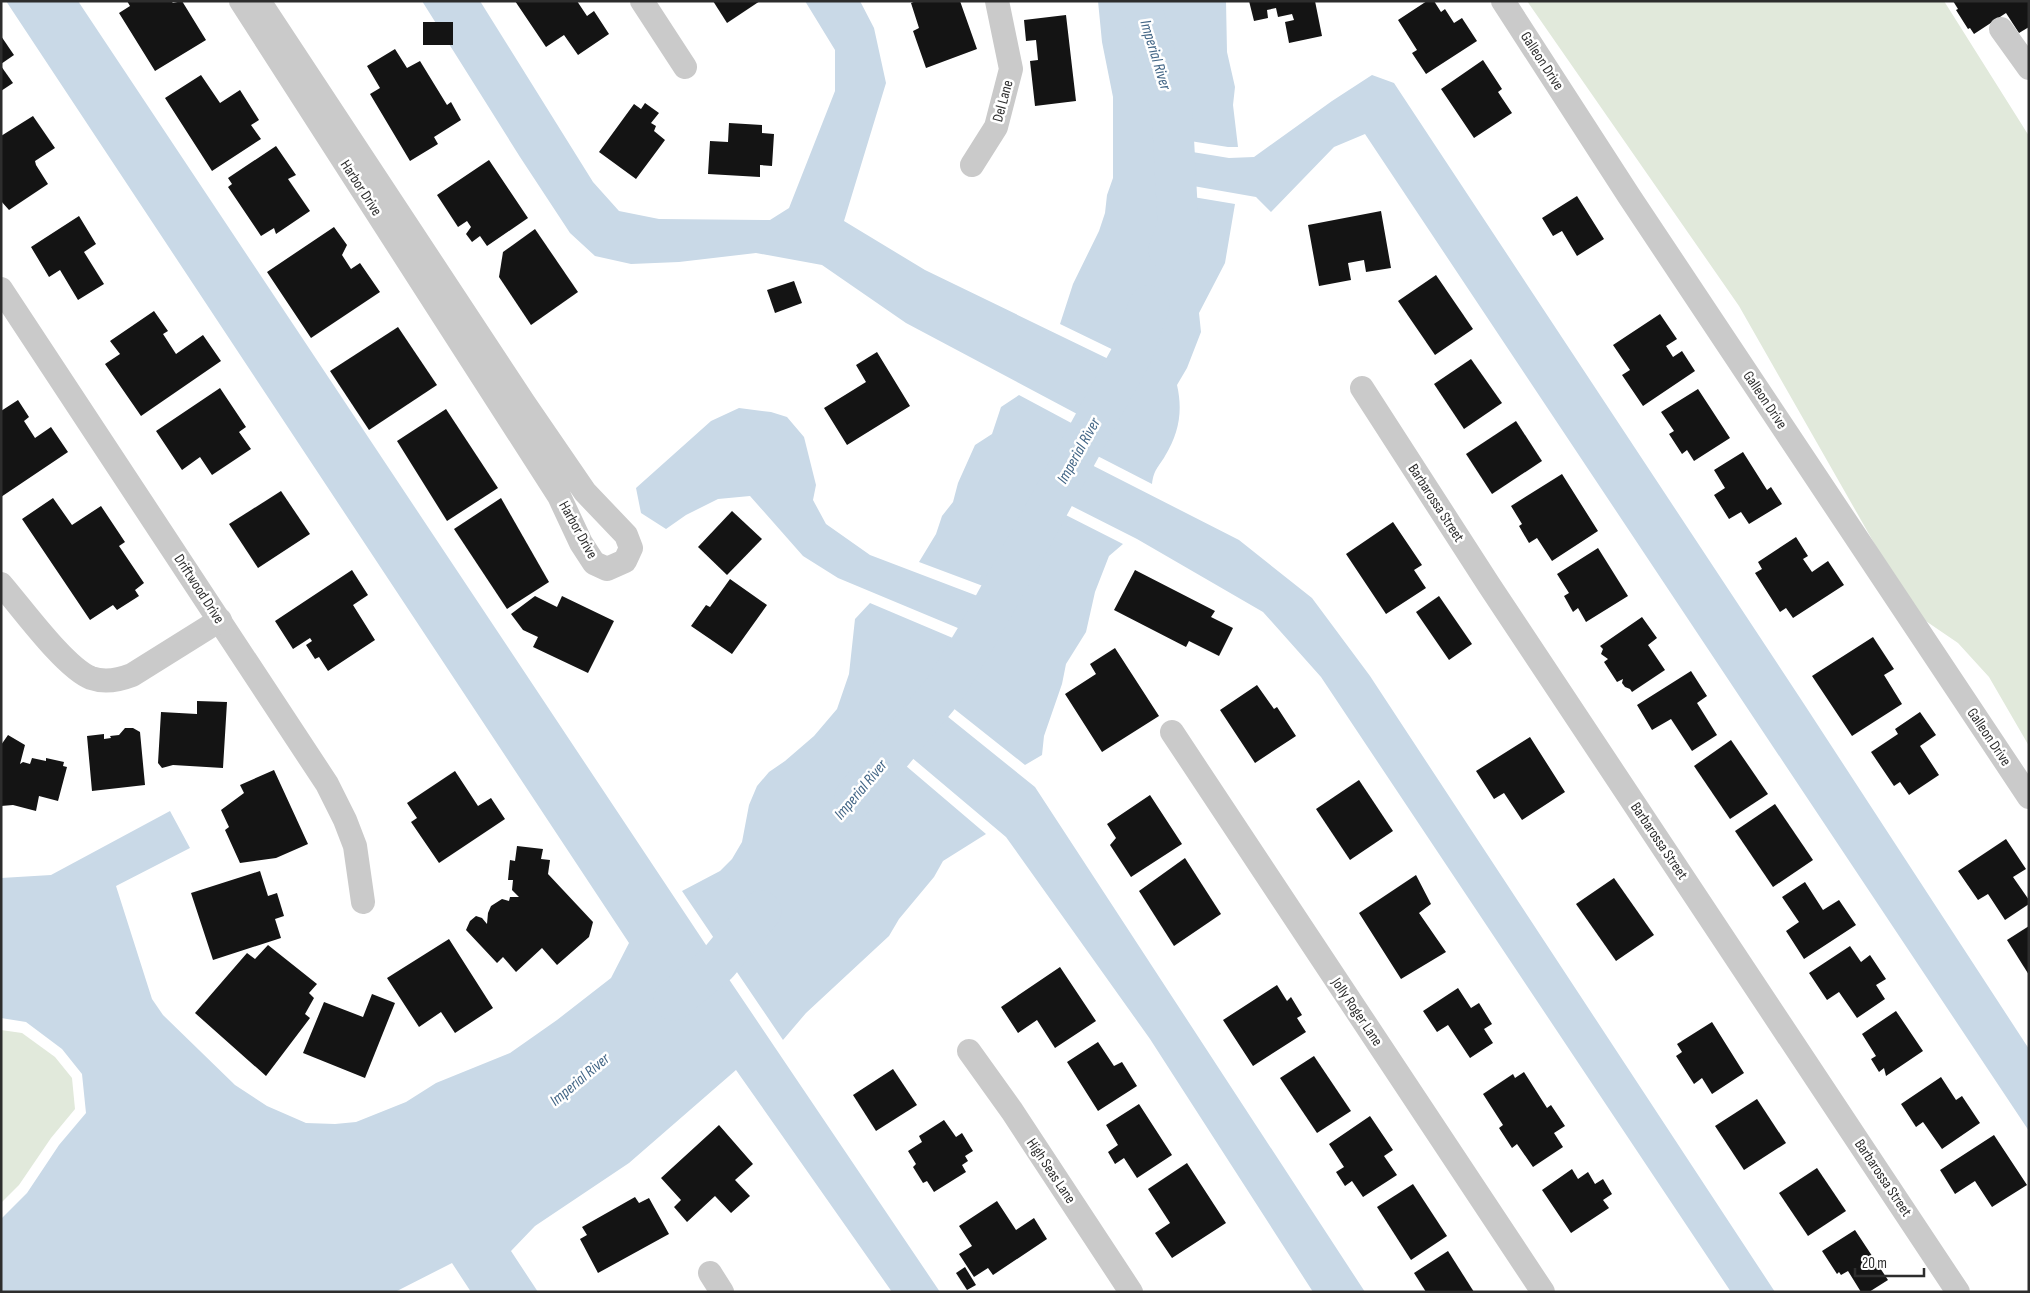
<svg xmlns="http://www.w3.org/2000/svg" width="2030" height="1293" viewBox="0 0 2030 1293" font-family="'Sofia Sans Condensed',sans-serif">
	<rect width="100%" height="100%" fill="#fff"/>
	<!-- green -->
	<g fill="#e1e9db">
		<path d="M1527,1H1944L2029,136V746L1989,677L1958,643L1914,613L1739,306Z"/>
		<path d="M1,1030L22,1033L55,1057L72,1078L75,1109L51,1138L19,1185L1,1203Z"/>
	</g>
	<!-- water -->
	<g fill="#c9d9e7">
		<path d="M6,1H78L718,963L940,1292H892L736,1070L629,1163L535,1226L511,1251L538,1292H471L452,1263L395,1292H1V1219L27,1193L59,1145L86,1113L82,1074L62,1049L26,1022L1,1018V878L51,875L170,811L190,848L116,886L152,999L163,1015L235,1085L267,1106L306,1123L335,1124L356,1122L406,1102L436,1083L510,1053L557,1020L611,978L629,943Z"/>
		<path d="M422,1H480L593,182L619,211L659,219L770,220L789,208L835,91V50L805,1H860L874,28L886,83L844,221L925,270L1125,367L1094,423L906,323L822,265L756,253L679,262L631,264L595,256L570,233L520,157Z"/>
		<path d="M1098,1H1226L1227,52L1235,87L1233,105L1238,147H1228L1171,138L1166,142C1162,156 1161,187 1175,194L1235,204L1225,263L1199,313L1201,332L1187,368L1177,385C1183,411 1179,433 1165,456C1158,468 1154,469 1152,484L1080,447L1074,446C1064,451 1041,492 1045,502L1050,507L1123,544L1109,556L1095,592L1086,632L1066,664L1062,684L1044,736L1042,755L1025,765L938,696L932,693L923,697L890,738L888,748L892,754L986,834L943,861L934,877L899,919L889,936L806,1013L783,1040L682,891L720,871L732,859L742,842L749,805L757,786L769,772L785,761L814,736L837,709L849,674L855,619L870,603L974,647C991,647 998,621 1005,609C1007,601 1005,597 999,592L919,562L936,534L942,516L953,502L958,483L975,445L992,434L1001,407L1019,395L1090,433L1096,434L1104,429L1135,370L1134,362L1128,357L1060,324L1073,284L1099,231L1105,213L1107,195L1113,178V97L1102,42Z"/>
		<path d="M1372,75L1394,83L1806,707L2029,1049V1131L1365,134L1334,147L1271,212L1256,197L1176,183L1174,149L1229,158L1254,157L1332,101Z"/>
		<path d="M739,408L771,412L787,417L804,437L816,485L813,500L826,524L870,555L996,603L977,636L838,578L803,556L750,496L718,499L686,515L666,529L641,513L636,488L711,421Z"/>
		<path d="M1076,457L1239,540L1312,598L1370,676L1775,1292H1731L1321,677L1263,612L1137,539L1054,497Z"/>
		<path d="M932,704L1035,787L1365,1292H1313L1150,1039L1006,837L898,746Z"/>
	</g>
	<g fill="none" stroke-linecap="round" stroke-linejoin="round">
		<!-- river -->
		<g stroke="#c9d9e7" stroke-width="41">
			<path d="M1139,1L1172,111L1178,223L1169,250"/>
			<path d="M855,797L944,690L977,636L1132,354L1149,306"/>
			<path d="M674,1000L718,963L761,911"/>
		</g>
	</g>
	<!-- building -->
	<g fill="#141414">
		<path d="M127,1H171L173,3L182,1L206,40L155,71L119,13L130,6Z"/>
		<path d="M515,1H577L587,16L594,11L609,34L578,55L564,35L546,47Z"/>
		<path d="M713,1H760L727,23Z"/>
		<path d="M916,1H960L977,49L926,68L913,31L919,28L911,3Z"/>
		<path d="M1249,1H1315L1322,36L1289,43L1285,22L1294,20L1292,14L1278,17L1276,8L1267,10L1268,18L1254,21Z"/>
		<path d="M1427,1H1434L1441,12L1445,9L1454,23L1462,18L1477,41L1426,74L1412,53L1417,50L1398,20Z"/>
		<path d="M1953,1H2028L2029,27L2019,33L2006,13L1974,34L1970,28L1968,29L1956,10L1958,9Z"/>
		<path d="M1066,15L1076,101L1035,106L1030,61L1038,60L1036,40L1026,41L1024,20Z"/>
		<rect x="423" y="22" width="30" height="23"/>
		<path d="M1,36L14,55L1,64Z"/>
		<path d="M395,49L407,68L420,61L447,105L451,102L461,120L434,137L438,144L410,161L370,94L380,88L367,66Z"/>
		<path d="M1483,60L1502,89L1498,92L1512,113L1474,138L1441,89Z"/>
		<path d="M1,66L13,83L1,91Z"/>
		<path d="M201,75L220,103L240,90L259,120L251,125L261,139L212,171L165,98Z"/>
		<path d="M645,103L659,113L651,123L656,126L654,131L665,140L636,179L599,152L634,104L641,109Z"/>
		<path d="M33,116L55,148L35,161L36,165L48,184L9,210L1,201V136Z"/>
		<path d="M729,123L762,125V133L774,134L772,166L760,165V177L708,174L710,141L728,142Z"/>
		<path d="M276,146L296,175L288,179L310,211L276,234L274,228L261,236L228,187L232,184L228,178Z"/>
		<path d="M489,160L528,218L487,246L480,236L472,242L466,234L471,227L467,221L458,227L437,195Z"/>
		<path d="M1577,196L1604,239L1577,256L1562,231L1553,236L1542,218Z"/>
		<path d="M1381,211L1391,268L1366,272L1364,260L1348,263L1351,280L1319,286L1308,225Z"/>
		<path d="M79,216L96,244L84,252L104,284L78,300L60,270L49,277L31,247Z"/>
		<path d="M334,227L347,245L342,255L351,269L360,263L380,292L311,338L267,272Z"/>
		<path d="M535,229L578,292L531,325L499,277L503,252Z"/>
		<path d="M1436,275L1473,329L1435,355L1398,301Z"/>
		<path d="M794,281L802,303L775,313L767,290Z"/>
		<path d="M154,311L168,331L163,334L176,354L203,335L221,361L141,416L105,364L120,354L110,341Z"/>
		<path d="M1660,314L1677,339L1666,346L1673,357L1682,351L1695,371L1643,406L1622,375L1630,370L1613,345Z"/>
		<path d="M398,327L437,385L369,430L330,371Z"/>
		<path d="M877,352L910,406L847,445L824,408L866,382L856,365Z"/>
		<path d="M1471,359L1502,403L1464,429L1434,384Z"/>
		<path d="M220,388L246,427L239,432L251,449L212,475L200,457L182,470L156,431Z"/>
		<path d="M1698,389L1730,438L1694,461L1687,450L1682,454L1669,434L1674,431L1661,412Z"/>
		<path d="M18,400L29,417L24,421L35,438L51,427L68,452L1,497V411Z"/>
		<path d="M446,409L498,488L447,521L397,441Z"/>
		<path d="M1516,421L1542,461L1492,494L1466,454Z"/>
		<path d="M1743,452L1767,490L1771,487L1782,504L1749,524L1741,512L1729,519L1714,495L1725,488L1714,470Z"/>
		<path d="M1562,474L1598,531L1552,561L1537,538L1529,543L1519,526L1522,524L1511,506Z"/>
		<path d="M281,491L310,534L258,568L229,524Z"/>
		<path d="M53,498L72,525L101,506L125,542L119,546L144,583L135,590L139,596L117,610L113,605L90,620L22,519Z"/>
		<path d="M501,498L549,582L507,609L454,529Z"/>
		<path d="M732,511L762,539L727,575L698,547Z"/>
		<path d="M1393,522L1422,565L1414,570L1426,588L1386,614L1346,554Z"/>
		<path d="M1796,537L1808,556L1803,559L1812,572L1828,561L1844,585L1793,618L1786,608L1780,612L1755,573L1762,569L1758,562Z"/>
		<path d="M1598,548L1628,596L1586,622L1578,608L1573,612L1564,596L1569,593L1557,574Z"/>
		<path d="M352,570L368,595L353,605L375,640L328,671L319,657L315,659L306,645L312,641L310,638L293,649L275,621Z"/>
		<path d="M1135,570L1215,611L1211,617L1233,628L1219,656L1189,641L1186,647L1114,610Z"/>
		<path d="M730,579L767,605L732,654L691,626L706,605L710,607Z"/>
		<path d="M535,596L557,607L562,596L614,621L588,673L533,647L538,637L523,630L511,614Z"/>
		<path d="M1439,596L1472,644L1449,660L1416,612Z"/>
		<path d="M1642,617L1657,638L1648,645L1665,670L1632,692L1630,689L1625,687L1622,683L1623,679L1617,682L1604,662L1608,659L1601,654L1603,649L1600,646Z"/>
		<path d="M1873,637L1894,669L1884,675L1902,704L1852,736L1812,676Z"/>
		<path d="M1115,648L1159,716L1102,752L1065,694L1096,674L1090,664Z"/>
		<path d="M1691,671L1707,696L1697,703L1717,735L1692,751L1671,719L1652,730L1637,705Z"/>
		<path d="M1257,685L1274,709L1277,707L1296,736L1255,763L1220,710Z"/>
		<path d="M197,701L227,702L223,768L173,765L162,768L158,763L161,712L197,714Z"/>
		<path d="M1920,712L1936,735L1920,746L1939,775L1909,795L1900,782L1894,786L1871,752L1898,734L1895,729Z"/>
		<path d="M125,728H133L140,732L145,785L92,791L87,736L104,734V739L111,738L110,736L119,735Z"/>
		<path d="M8,735L25,745L20,764L23,762L30,764L32,758L46,761V758L64,762L63,766L67,767L58,801L39,796L36,811L13,805L1,806V745Z"/>
		<path d="M1530,737L1565,792L1522,820L1504,793L1494,799L1476,771Z"/>
		<path d="M1731,740L1768,794L1730,819L1694,766Z"/>
		<path d="M274,770L308,844L276,858L240,863L225,830L229,827L221,810L244,793L240,785Z"/>
		<path d="M455,771L478,806L491,798L505,819L439,863L411,822L417,818L407,803Z"/>
		<path d="M1359,780L1393,831L1350,860L1316,809Z"/>
		<path d="M1150,795L1182,844L1131,877L1110,845L1116,838L1107,824Z"/>
		<path d="M1775,804L1813,860L1773,887L1735,831Z"/>
		<path d="M2006,839L2026,869L2013,877L2029,900V904L2005,920L1988,894L1978,900L1958,871Z"/>
		<path d="M517,846L543,849L541,859L550,860L548,874L593,922L589,937L557,965L542,948L516,972L503,957L497,963L466,930L470,921L476,916L482,918L487,924L488,913L491,906L502,899L509,901L510,897H519L512,890L513,880H508L510,860L515,861Z"/>
		<path d="M1185,858L1221,914L1174,946L1139,891Z"/>
		<path d="M260,871L268,896L277,893L284,916L275,919L281,938L213,960L191,893Z"/>
		<path d="M1416,875L1431,904L1419,913L1446,952L1401,979L1359,913Z"/>
		<path d="M1614,878L1654,935L1616,961L1576,904Z"/>
		<path d="M1805,882L1823,910L1839,900L1856,925L1804,959L1786,931L1799,922L1782,897Z"/>
		<path d="M2029,926V975L2007,940Z"/>
		<path d="M449,939L493,1008L455,1033L441,1012L419,1027L387,978Z"/>
		<path d="M268,945L317,984L309,993L314,998L305,1014L310,1018L266,1076L195,1013L247,953L255,959Z"/>
		<path d="M1850,946L1861,962L1870,955L1886,979L1876,985L1885,999L1857,1018L1839,992L1827,1000L1809,973Z"/>
		<path d="M1060,967L1096,1021L1055,1048L1037,1020L1018,1033L1001,1007Z"/>
		<path d="M1277,985L1287,1001L1291,997L1302,1015L1297,1018L1306,1032L1253,1066L1223,1020Z"/>
		<path d="M1458,988L1471,1008L1479,1003L1492,1024L1484,1029L1493,1043L1470,1058L1448,1025L1437,1032L1423,1011Z"/>
		<path d="M372,994L395,1003L365,1078L303,1053L324,1002L363,1017Z"/>
		<path d="M1896,1011L1923,1051L1886,1076L1884,1068L1879,1072L1871,1059L1876,1056L1862,1034Z"/>
		<path d="M1712,1022L1744,1073L1712,1094L1702,1078L1694,1084L1676,1056L1682,1052L1677,1044Z"/>
		<path d="M1098,1042L1114,1066L1122,1062L1137,1086L1098,1111L1067,1062Z"/>
		<path d="M1314,1056L1351,1111L1317,1133L1280,1078Z"/>
		<path d="M893,1069L917,1105L876,1131L853,1095Z"/>
		<path d="M1524,1072L1547,1108L1551,1105L1565,1126L1554,1133L1563,1147L1533,1167L1517,1144L1512,1148L1499,1128L1503,1125L1483,1094L1513,1074L1515,1078Z"/>
		<path d="M1941,1077L1956,1100L1962,1096L1980,1123L1942,1149L1923,1122L1916,1127L1901,1104Z"/>
		<path d="M1757,1099L1786,1143L1744,1170L1715,1126Z"/>
		<path d="M1139,1104L1172,1155L1137,1178L1124,1158L1115,1164L1108,1152L1118,1145L1106,1125Z"/>
		<path d="M1370,1116L1393,1150L1384,1156L1397,1175L1363,1197L1352,1181L1345,1186L1336,1172L1344,1167L1329,1144Z"/>
		<path d="M944,1120L956,1137L962,1133L973,1151L965,1156L968,1161L962,1165L966,1172L934,1192L927,1181L923,1183L913,1167L916,1164L908,1151L922,1142L919,1136Z"/>
		<path d="M719,1125L753,1164L735,1180L750,1196L731,1213L715,1196L687,1222L674,1207L681,1200L661,1178Z"/>
		<path d="M1994,1135L2027,1185L1992,1207L1975,1181L1955,1194L1940,1170Z"/>
		<path d="M1187,1163L1226,1223L1172,1258L1155,1233L1170,1223L1148,1189Z"/>
		<path d="M1817,1168L1846,1211L1808,1236L1779,1193Z"/>
		<path d="M1572,1169L1578,1179L1588,1172L1595,1184L1603,1179L1612,1194L1603,1200L1609,1208L1571,1233L1542,1190Z"/>
		<path d="M1413,1184L1447,1236L1411,1260L1377,1207Z"/>
		<path d="M635,1197L639,1203L649,1198L669,1234L598,1273L580,1239L587,1235L582,1227Z"/>
		<path d="M997,1201L1016,1230L1034,1218L1047,1239L993,1275L988,1268L974,1277L959,1254L972,1246L959,1226Z"/>
		<path d="M1855,1230L1888,1280L1869,1292H1861L1848,1271L1841,1275L1839,1272L1837,1274L1822,1251Z"/>
		<path d="M1448,1251L1474,1292H1426L1414,1273Z"/>
		<path d="M965,1267L976,1285L967,1290L956,1273Z"/>
	</g>
	<g fill="none" stroke-linecap="round" stroke-linejoin="round">
		<!-- minor -->
		<g stroke="#cacaca" stroke-width="24">
			<path d="M241,1L559,496L581,543L594,563L607,569L625,561L631,548L626,535L585,492L524,403L259,1"/>
			<path d="M642,1L685,67"/>
			<path d="M1503,1L1629,196L2029,797"/>
			<path d="M2001,29L2029,68"/>
			<path d="M972,165L996,127L1011,69L997,1"/>
			<path d="M1,289L327,784L345,820L355,846L363,902"/>
			<path d="M1362,388L1489,585L1958,1292"/>
			<path d="M1,584C21,607 65,668 91,678C105,683 119,680 132,675L220,620"/>
			<path d="M1172,732L1543,1292"/>
			<path d="M969,1051L1012,1111L1131,1292"/>
			<path d="M710,1273L722,1292"/>
		</g>
	</g>
	<g text-anchor="middle" dominant-baseline="central" stroke-width="5" stroke-linejoin="round" paint-order="stroke">
		<!-- street labels -->
		<g font-size="15" fill="#2d2d2d" stroke="#fff">
			<text transform="translate(1542 61) rotate(57)">Galleon Drive</text>
			<text transform="translate(1003 101) rotate(-75)">Del Lane</text>
			<text transform="translate(361 188) rotate(57)">Harbor Drive</text>
			<text transform="translate(1765 400) rotate(56)">Galleon Drive</text>
			<text transform="translate(1436 503) rotate(57)">Barbarossa Street</text>
			<text transform="translate(578 530) rotate(61)">Harbor Drive</text>
			<text transform="translate(199 589) rotate(57)">Driftwood Drive</text>
			<text transform="translate(1989 737) rotate(56)">Galleon Drive</text>
			<text transform="translate(1659 841) rotate(56)">Barbarossa Street</text>
			<text transform="translate(1357 1012) rotate(56)">Jolly Roger Lane</text>
			<text transform="translate(1051 1171) rotate(56)">High Seas Lane</text>
			<text transform="translate(1883 1178) rotate(56)">Barbarossa Street</text>
		</g>
		<!-- water labels -->
		<g font-size="16" font-style="italic" fill="#436686" stroke="#fff">
			<text transform="translate(1155 55) rotate(73)">Imperial River</text>
			<text transform="translate(1079 451) rotate(-61)">Imperial River</text>
			<text transform="translate(861 790) rotate(-50)">Imperial River</text>
			<text transform="translate(580 1080) rotate(-40)">Imperial River</text>
		</g>
	</g>
	<!-- border -->
	<rect width="2030" height="1293" fill="none" stroke="#2d2d2d" stroke-width="5"/>
	<!-- scale -->
	<path d="M1855 1268v8h69v-8" fill="none" stroke="#2d2d2d" stroke-width="2.5"/>
	<text x="1862" y="1268" font-size="15" fill="#2d2d2d" stroke="#ffffff" stroke-width="4" paint-order="stroke">20 m</text>
</svg>
